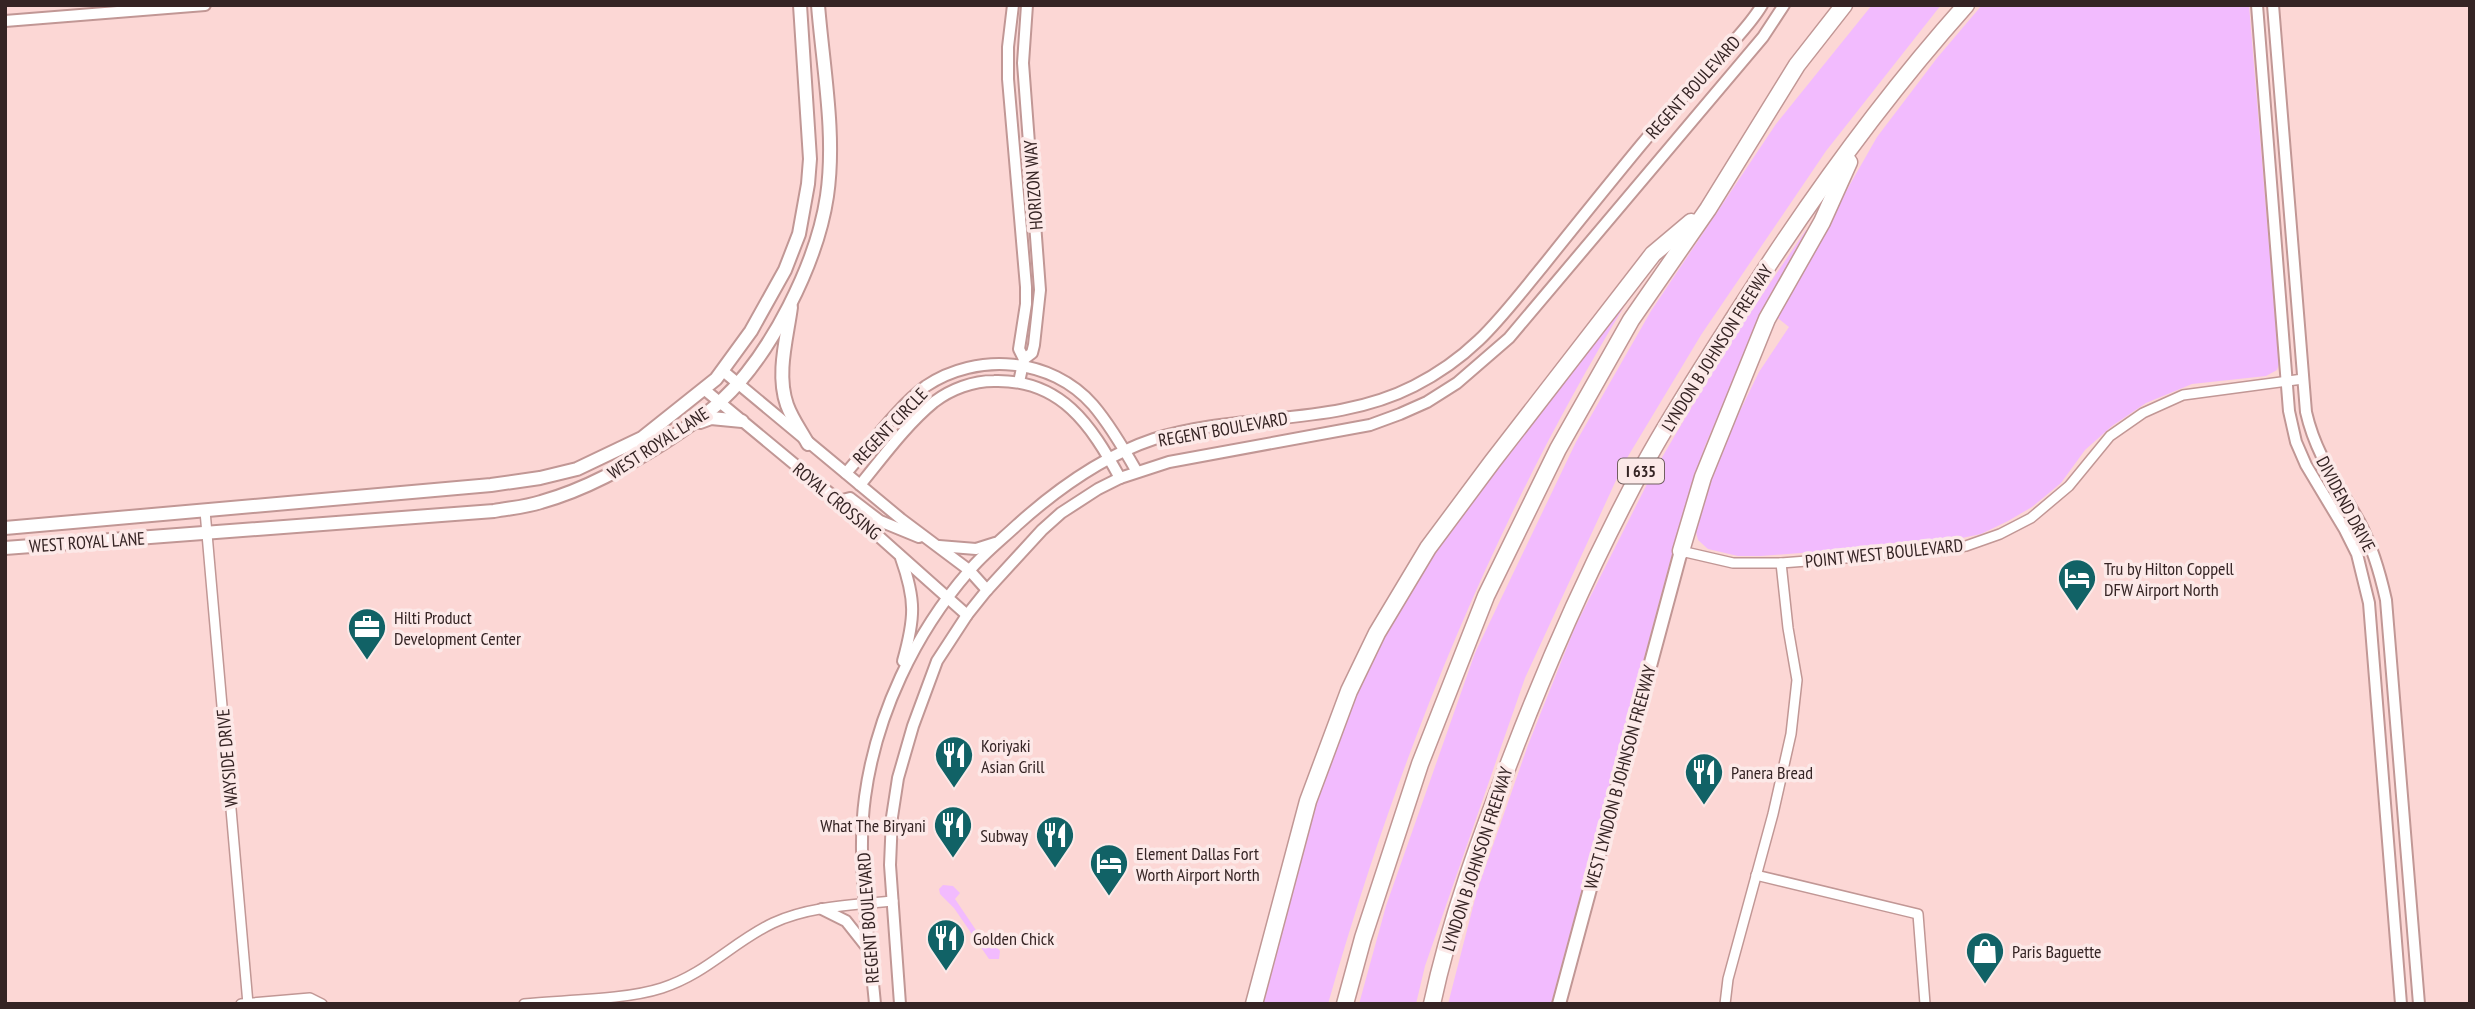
<svg xmlns="http://www.w3.org/2000/svg" width="2475" height="1009" viewBox="0 0 2475 1009" font-family="'PT Sans Narrow',sans-serif">
	<rect width="100%" height="100%" fill="#fcd7d5"/>
	<!-- green -->
	<g fill="#f2bbfe">
		<path d="M1872,5H1941L1826,151L1701,335L1624,463L1525,678L1425,966L1416,1004H1359L1386,906L1475,653L1576,442L1651,311L1776,124Z"/>
		<path d="M1982,5H2249L2279,364L2277,370L2266,376L2192,384L2146,403L2112,426L2085,450L2061,483L2032,507L2008,521L1981,534L1943,542L1761,556H1738L1708,549L1698,540L1695,528L1711,476L1736,419L1759,372L1789,327L1775,316L1877,137L1937,58Z"/>
		<path d="M1806,230L1808,232L1760,321L1705,446L1678,532L1551,1004H1448L1477,891L1528,745L1575,627L1650,478L1726,348Z"/>
		<path d="M1619,302L1625,305C1492,524 1398,758 1328,1004H1263L1300,851L1324,775L1342,725L1387,628L1427,562Z"/>
		<path d="M943,885L953,886L960,893L955,899L988,948L995,945L1000,951L999,959H989L954,908L940,894L939,889Z"/>
	</g>
	<g fill="none" stroke-linecap="round" stroke-linejoin="round">
		<!-- minor casing -->
		<g stroke="#c19795" stroke-width="12">
			<g id="minor">
				<path d="M205,511L248,1004"/>
				<path d="M1681,551L1733,563H1781L1923,552L1966,546L2000,534L2031,518L2069,486L2110,436L2143,413L2183,395L2303,379"/>
				<path d="M1756,875L1918,914L1925,1004"/>
				<path d="M241,1004L310,998L322,1004"/>
				<path d="M524,1004C565,1000 625,1000 662,988C706,974 733,942 773,923C810,906 853,905 893,901"/>
				<path d="M1725,1004L1728,979L1773,814L1791,734L1797,680L1788,628L1781,563"/>
			</g>
		</g>
		<!-- tertiary casing -->
		<g stroke="#c19795" stroke-width="14">
			<g id="tertiary">
				<path d="M1013,5L1008,47V79L1026,287V304L1019,349L1024,359L1019,382"/>
				<path d="M2257,5L2289,411L2296,442L2306,465L2345,530L2357,554L2369,603L2401,1004"/>
				<path d="M2273,5L2306,412C2316,456 2339,485 2360,523C2373,548 2380,573 2386,600L2419,1004"/>
				<path d="M5,21L205,5"/>
				<path d="M1024,359L1032,353L1034,345L1040,290L1023,63L1027,5"/>
				<path d="M723,371L901,519L969,570L987,590"/>
				<path d="M705,390L839,501L967,615"/>
				<path d="M846,473C869,447 898,406 926,386C977,352 1051,357 1093,405C1110,425 1124,449 1137,472"/>
				<path d="M860,485C883,457 906,425 934,402C951,389 973,381 994,381C1061,379 1091,425 1120,478"/>
				<path d="M839,501L850,498L880,521L919,537"/>
				<path d="M939,546L976,549L995,543"/>
				<path d="M901,558C916,600 915,618 903,661"/>
				<path d="M822,909L846,921L869,950"/>
				<path d="M875,1004C869,937 856,863 865,797C876,715 915,633 969,571C983,554 1001,540 1017,525C1057,489 1103,456 1154,439C1239,412 1334,427 1414,386C1475,355 1501,317 1543,266C1575,226 1608,185 1641,145C1666,115 1693,86 1720,57C1734,40 1751,24 1762,5"/>
				<path d="M900,1004L890,865L892,817L898,778L913,726L937,661L967,615L987,590L1042,530L1061,513L1098,489L1120,478L1169,462L1370,425L1400,414L1427,402L1457,383L1509,338L1763,37L1784,5"/>
			</g>
		</g>
		<!-- secondary casing -->
		<g stroke="#c19795" stroke-width="16">
			<g id="secondary">
				<path d="M791,307C787,338 776,374 787,405C792,419 801,431 808,444"/>
				<path d="M700,422L711,418L742,421"/>
				<path d="M5,528L491,485L540,478L577,469L642,438L716,379L751,331L785,270L799,234L808,184L810,159L800,5"/>
				<path d="M5,548L494,511C510,508 526,507 541,502C587,489 625,467 665,442C684,429 704,417 721,401C771,355 817,263 827,196C836,135 823,67 818,5"/>
				<path d="M1559,1004L1681,551"/>
			</g>
		</g>
		<!-- motorway casing -->
		<g stroke="#c19795" stroke-width="19">
			<g id="motorway">
				<path d="M1681,551L1703,477L1767,319L1822,222L1849,162"/>
				<path d="M1254,1004L1308,801L1349,691L1377,633L1428,548L1492,462L1653,254L1691,222"/>
				<path d="M1345,1004L1363,938L1420,764L1486,596L1558,449L1631,320L1708,209L1797,65L1844,5"/>
				<path d="M1432,1004C1450,920 1480,838 1511,758C1549,658 1593,560 1644,465C1674,410 1709,357 1743,304C1810,199 1883,98 1966,5"/>
			</g>
		</g>
		<!-- minor -->
		<use href="#minor" stroke="#fff" stroke-width="9"/>
		<!-- tertiary -->
		<use href="#tertiary" stroke="#fff" stroke-width="10"/>
		<!-- secondary -->
		<use href="#secondary" stroke="#fff" stroke-width="12"/>
		<!-- motorway -->
		<use href="#motorway" stroke="#fff" stroke-width="16"/>
	</g>
	<!-- icons -->
	<defs>
		<g id="hotel-pin" transform="scale(2.0125)"><path d="M0 17L-7.5 6A9.5 9.5 0 1 1 7.5 6Z" fill="#116266" stroke="#fce9e8"/><path d="M-6-4.5h1.5V1H6V5H4.5V3h-9V5H-6ZM-4 0a1.8 1.8 0 1 1 3.6 0ZM.5 0V-2.5h3Q6-2.5 6 0Z" fill="#fff"/></g>
		<g id="office-pin" transform="scale(2.0125)"><path d="M0 17L-7.5 6A9.5 9.5 0 1 1 7.5 6Z" fill="#116266" stroke="#fce9e8"/><path d="M-6-3h4V-5.5h4V-3h4V5H-6ZM-1-4.5V-3h2v-1.5ZM-6 0V1H6V0Z" fill="#fff"/></g>
		<g id="restaurant-pin" transform="scale(2.0125)"><path d="M0 17L-7.5 6A9.5 9.5 0 1 1 7.5 6Z" fill="#116266" stroke="#fce9e8"/><path d="M-5-6h1v4h1v-4h1v4h1v-4h1v5L-1.5 .5V6h-2V.5L-5-1ZM5-6V6H3V1.5H1.5Q1.5-4 5-6Z" fill="#fff"/></g>
		<g id="shop-pin" transform="scale(2.0125)"><path d="M0 17L-7.5 6A9.5 9.5 0 1 1 7.5 6Z" fill="#116266" stroke="#fce9e8"/><path d="M-5-2.5h2.3a2.7 3.5 0 0 1 5.4 0H5L5.5 6h-11ZM-1.5-2.5h3a1.5 2.3 0 0 0-3 0Z" fill="#fff"/></g>
	</defs>
	<g fill-rule="evenodd">
		<use href="#hotel-pin" x="2077" y="578"/>
		<use href="#office-pin" x="367" y="627"/>
		<use href="#restaurant-pin" x="954" y="755"/>
		<use href="#restaurant-pin" x="1704" y="772"/>
		<use href="#restaurant-pin" x="953" y="825"/>
		<use href="#restaurant-pin" x="1055" y="835"/>
		<use href="#hotel-pin" x="1109" y="863"/>
		<use href="#restaurant-pin" x="946" y="938"/>
		<use href="#shop-pin" x="1985" y="951"/>
	</g>
	<g text-anchor="middle" dominant-baseline="central" stroke-width="7" stroke-linejoin="round" paint-order="stroke">
		<!-- shield labels -->
		<rect fill="#fce9e8" stroke="#715f5f" stroke-width="2" x="1618" y="458.5" width="46" height="25" rx="5"/>
		<g font-size="16" font-weight="bold" fill="#352424">
			<text x="1641" y="471">I 635</text>
		</g>
		<!-- street labels -->
		<g font-size="18" fill="#352424" stroke="#fce9e8">
			<text transform="translate(1693 87) rotate(-48)">REGENT BOULEVARD</text>
			<text transform="translate(1033 185) rotate(-94)">HORIZON WAY</text>
			<text transform="translate(1717 348) rotate(-58)">LYNDON B JOHNSON FREEWAY</text>
			<text transform="translate(890 426) rotate(-46)">REGENT CIRCLE</text>
			<text transform="translate(1223 429) rotate(-10)">REGENT BOULEVARD</text>
			<text transform="translate(658 443) rotate(-33)">WEST ROYAL LANE</text>
			<text transform="translate(837 501) rotate(40)">ROYAL CROSSING</text>
			<text transform="translate(2346 504) rotate(62)">DIVIDEND DRIVE</text>
			<text transform="translate(87 542) rotate(-4)">WEST ROYAL LANE</text>
			<text transform="translate(1884 553) rotate(-6)">POINT WEST BOULEVARD</text>
			<text transform="translate(227 758) rotate(-95)">WAYSIDE DRIVE</text>
			<text transform="translate(1620 777) rotate(-75)">WEST LYNDON B JOHNSON FREEWAY</text>
			<text transform="translate(1477 859) rotate(-72)">LYNDON B JOHNSON FREEWAY</text>
			<text transform="translate(868 918) rotate(-94)">REGENT BOULEVARD</text>
		</g>
		<!-- poi labels -->
		<g font-size="18" fill="#352424" stroke="#fce9e8" text-anchor="start">
			<text x="2104" y="568">Tru by Hilton Coppell<tspan x="2104" dy="21">DFW Airport North</tspan></text>
			<text x="394" y="617">Hilti Product<tspan x="394" dy="21">Development Center</tspan></text>
			<text x="981" y="745">Koriyaki<tspan x="981" dy="21">Asian Grill</tspan></text>
			<text x="1731" y="772">Panera Bread</text>
			<text x="926" y="825" text-anchor="end">What The Biryani</text>
			<text x="1028" y="835" text-anchor="end">Subway</text>
			<text x="1136" y="853">Element Dallas Fort<tspan x="1136" dy="21">Worth Airport North</tspan></text>
			<text x="973" y="938">Golden Chick</text>
			<text x="2012" y="951">Paris Baguette</text>
		</g>
	</g>
	<!-- border -->
	<rect width="2475" height="1009" fill="none" stroke="#352424" stroke-width="14"/>
</svg>
